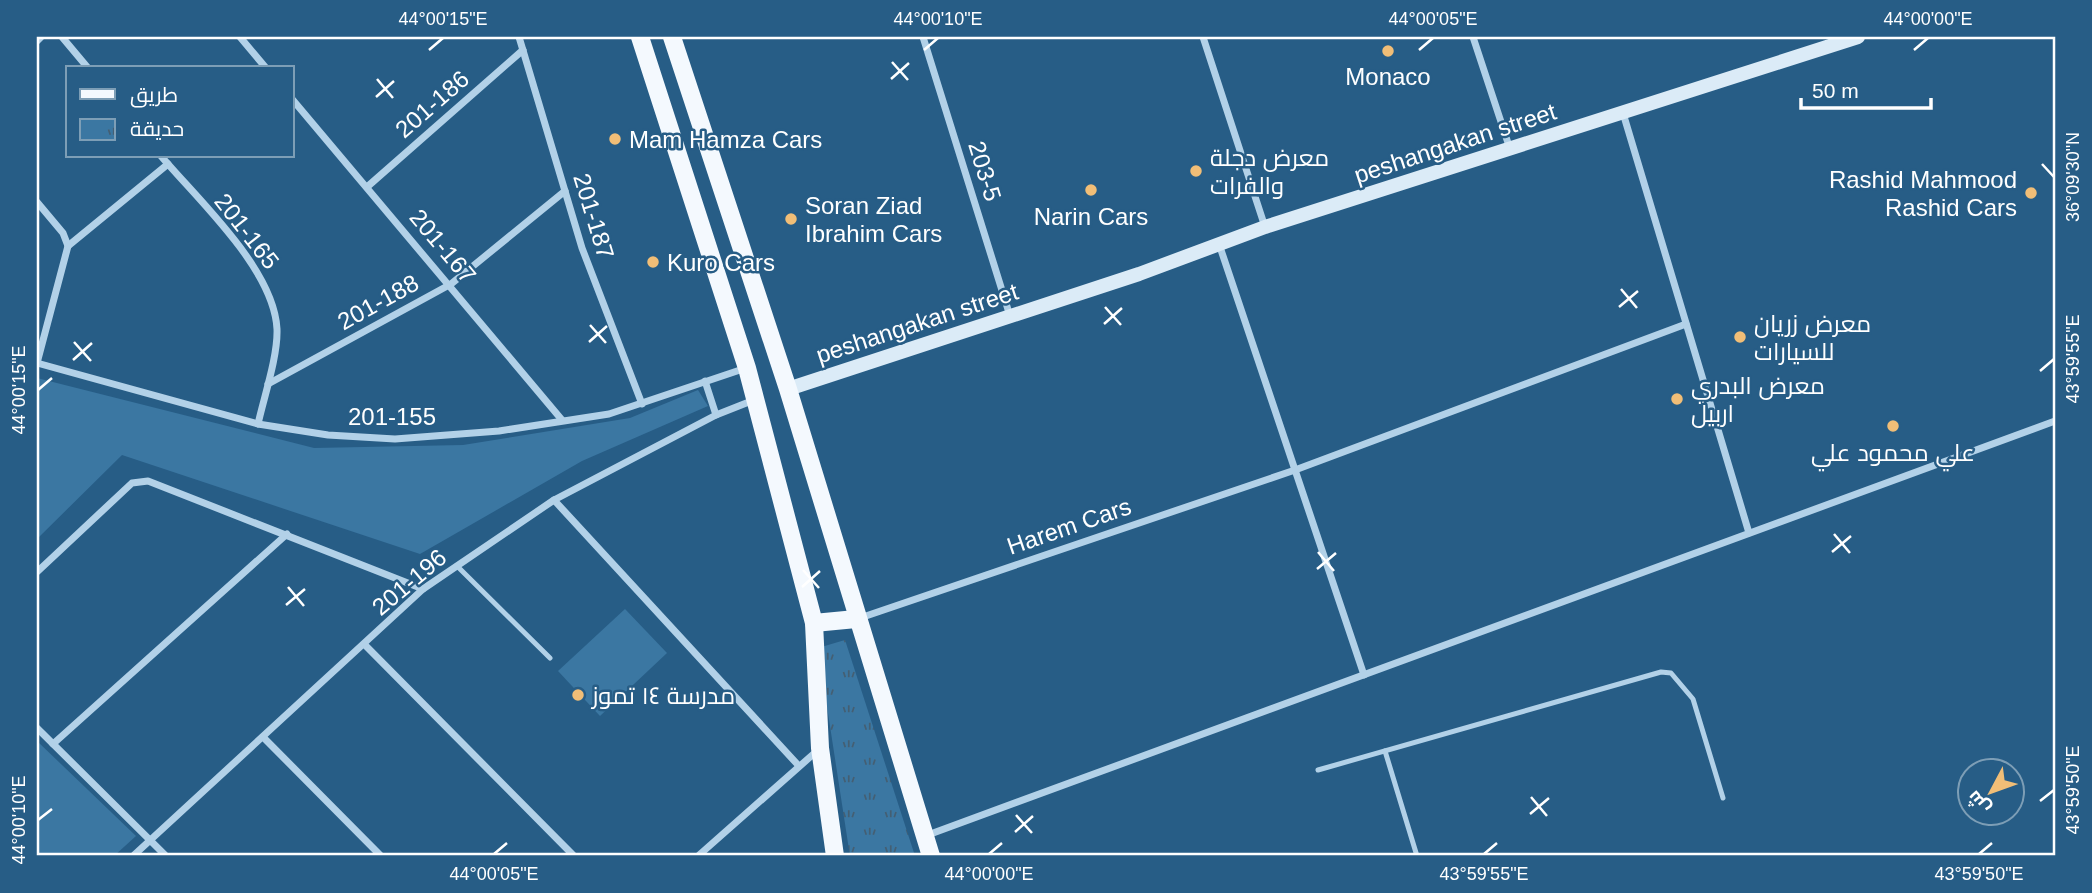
<svg xmlns="http://www.w3.org/2000/svg" width="2092" height="893" viewBox="0 0 2092 893" font-family="Arial,Cairo,sans-serif">
	<defs>
		<pattern id="park-tufts" width="24" height="20" patternUnits="userSpaceOnUse" patternTransform="scale(1.75)"><rect width="24" height="20" fill="#3b77a2"/><path d="M3 7l-1-3M5 7V3M7 7l1-3M15 17l-1-3M17 17v-4M19 17l1-3" fill="none" stroke="#445f73"/></pattern>
	</defs>
	<rect width="100%" height="100%" fill="#275d86"/>
	<!-- green -->
	<g fill="#3b77a2">
		<path d="M37,378L314,448L463,445L630,418L698,390L708,406L582,461L420,554L122,455L37,539Z"/>
		<path d="M625,609L667,653L600,716L558,671Z"/>
		<path d="M37,741L136,836L114,856H37Z"/>
	</g>
	<!-- park -->
	<path fill="url(#park-tufts)" d="M845,640L915,856H850L818,648Z"/>
	<g fill="none" stroke-linecap="round" stroke-linejoin="round">
		<!-- lane -->
		<g stroke="#b2d1e8" stroke-width="5">
			<path d="M457,566L550,658"/>
			<path d="M1385,751L1417,856"/>
			<path d="M1318,770L1661,672L1671,673L1693,699L1723,798"/>
		</g>
		<!-- street -->
		<g stroke="#b2d1e8" stroke-width="7">
			<path d="M62,37L88,68"/>
			<path d="M240,37L266,68"/>
			<path d="M519,37L582,248L642,404"/>
			<path d="M923,37L1010,316"/>
			<path d="M1203,37L1265,227"/>
			<path d="M1473,37L1510,149"/>
			<path d="M37,41L41,37"/>
			<path d="M292,99L562,420"/>
			<path d="M1623,113L1749,533"/>
			<path d="M161,156C199,201 274,269 277,329C278,356 264,397 258,424"/>
			<path d="M367,187L523,50"/>
			<path d="M37,202L63,233L68,246L37,363"/>
			<path d="M1219,244L1364,675"/>
			<path d="M68,246L168,164"/>
			<path d="M37,363L258,424L328,435L395,439L499,431L609,414L746,368"/>
			<path d="M705,381L716,415"/>
			<path d="M268,384L451,284L565,191"/>
			<path d="M554,500L799,766"/>
			<path d="M37,572L132,483L148,481L423,589"/>
			<path d="M860,618L1295,470L1686,324"/>
			<path d="M365,645L574,856"/>
			<path d="M37,728L166,856"/>
			<path d="M264,738L381,856"/>
			<path d="M53,744L287,534"/>
			<path d="M925,836L2055,421"/>
			<path d="M133,856L423,589L554,500L716,415L754,400"/>
			<path d="M698,856L818,750"/>
		</g>
		<!-- secondary -->
		<path stroke="#dbebf7" stroke-width="14" d="M788,389L1139,274L1265,227L1858,37"/>
		<!-- primary -->
		<g stroke="#f4f9fe" stroke-width="18">
			<path d="M640,37L747,368L814,623L820,748L835,856"/>
			<path d="M672,37L788,389L931,856"/>
			<path d="M814,623L856,619"/>
		</g>
	</g>
	<!-- ticks -->
	<path fill="none" stroke="#fff" stroke-width="2.5" d="M429,50L443,38M924,50L938,38M1419,50L1433,38M1914,50L1928,38M892,62L908,80M377,79L393,98M891,79L909,63M376,97L394,81M2042,164L2054,177M1621,289L1637,308M1105,307L1121,325M1619,307L1638,291M1104,324L1122,308M590,325L606,343M74,342L91,361M589,342L607,326M73,360L92,343M2040,371L2054,359M38,390L52,378M1834,534L1850,553M1318,552L1334,571M1832,552L1851,536M1317,569L1336,553M803,570L819,588M288,587L304,606M802,587L820,571M286,605L305,589M1531,797L1547,816M2040,801L2054,790M1530,814L1549,798M1016,815L1032,833M38,820L52,809M1015,832L1033,816M494,854L507,843M989,854L1002,843M1484,854L1497,843M1979,854L1992,843"/>
	<!-- markers -->
	<g fill="#f1be77" stroke="#275d86" stroke-width="2.5">
		<circle cx="1388" cy="51" r="7"/>
		<circle cx="615" cy="139" r="7"/>
		<circle cx="1196" cy="171" r="7"/>
		<circle cx="1091" cy="190" r="7"/>
		<circle cx="2031" cy="193" r="7"/>
		<circle cx="791" cy="219" r="7"/>
		<circle cx="653" cy="262" r="7"/>
		<circle cx="1740" cy="337" r="7"/>
		<circle cx="1677" cy="399" r="7"/>
		<circle cx="1893" cy="426" r="7"/>
		<circle cx="578" cy="695" r="7"/>
	</g>
	<g text-anchor="middle" dominant-baseline="central" stroke-width="5" stroke-linejoin="round" paint-order="stroke">
		<!-- poi labels -->
		<g font-size="24" fill="#fff" stroke="#275d86" text-anchor="start">
			<text x="1388" y="76" text-anchor="middle">Monaco</text>
			<text x="629" y="139">Mam Hamza Cars</text>
			<text x="1210" y="157">معرض دجلة<tspan x="1210" dy="28">والفرات</tspan></text>
			<text x="2017" y="179" text-anchor="end">Rashid Mahmood<tspan x="2017" dy="28">Rashid Cars</tspan></text>
			<text x="805" y="205">Soran Ziad<tspan x="805" dy="28">Ibrahim Cars</tspan></text>
			<text x="1091" y="216" text-anchor="middle">Narin Cars</text>
			<text x="667" y="262">Kuro Cars</text>
			<text x="1754" y="323">معرض زريان<tspan x="1754" dy="28">للسيارات</tspan></text>
			<text x="1691" y="385">معرض البدري<tspan x="1691" dy="28">اربيل</tspan></text>
			<text x="1893" y="452" text-anchor="middle">علي محمود علي</text>
			<text x="592" y="695">مدرسة ١٤ تموز</text>
		</g>
		<!-- street labels -->
		<g font-size="24" fill="#fff" stroke="#275d86">
			<text transform="translate(432 104) rotate(-41)">201-186</text>
			<text transform="translate(1455 143) rotate(-18)">peshangakan street</text>
			<text transform="translate(985 171) rotate(73)">203-5</text>
			<text transform="translate(594 216) rotate(73)">201-187</text>
			<text transform="translate(247 231) rotate(52)">201-165</text>
			<text transform="translate(443 246) rotate(50)">201-167</text>
			<text transform="translate(378 302) rotate(-29)">201-188</text>
			<text transform="translate(917 323) rotate(-18)">peshangakan street</text>
			<text x="392" y="416">201-155</text>
			<text transform="translate(1069 526) rotate(-19)">Harem Cars</text>
			<text transform="translate(409 582) rotate(-40)">201-196</text>
		</g>
	</g>
	<!-- border -->
	<rect width="2092" height="893" fill="none" stroke="#275d86" stroke-width="77"/>
	<!-- legend -->
	<rect x="66" y="66" width="228" height="91" fill="#275d86" stroke="#7d9eb6" stroke-width="2"/>
	<rect x="80" y="89" width="35" height="10" fill="#f4f9fe" stroke="#7d9eb6" stroke-width="2"/>
	<text x="130" y="102" font-size="21" fill="#ffffff">طريق</text>
	<rect x="80" y="119" width="35" height="21" fill="url(#park-tufts)" stroke="#7d9eb6" stroke-width="2"/>
	<text x="130" y="136" font-size="21" fill="#ffffff">حديقة</text>
	<!-- north arrow -->
	<g transform="translate(1991 792) rotate(229)"><circle r="33" fill="#275d86" stroke="#7d9eb6" stroke-width="2"/>
	<path d="M0-5L12 26L0 18L-12 26Z" fill="#f1be77"/>
	<text y="-10" font-size="19" font-weight="bold" text-anchor="middle" fill="#ffffff">ش</text>
	</g>
	<!-- scale -->
	<path d="M1801 98v10h130v-10" fill="none" stroke="#ffffff" stroke-width="3.5"/>
	<text x="1812" y="98" font-size="21" fill="#ffffff" stroke="#275d86" stroke-width="5" paint-order="stroke">50 m</text>
	<rect x="38" y="38" width="2016" height="816" fill="none" stroke="#fff" stroke-width="2.5"/>
	<g font-size="18" text-anchor="middle" fill="#fff">
		<text x="443" y="25">44°00'15"E</text>
		<text x="938" y="25">44°00'10"E</text>
		<text x="1433" y="25">44°00'05"E</text>
		<text x="1928" y="25">44°00'00"E</text>
		<text transform="translate(2073 177) rotate(-90)" y="6">36°09'30"N</text>
		<text transform="translate(2073 359) rotate(-90)" y="6">43°59'55"E</text>
		<text transform="translate(19 390) rotate(-90)" y="6">44°00'15"E</text>
		<text transform="translate(2073 790) rotate(-90)" y="6">43°59'50"E</text>
		<text transform="translate(19 820) rotate(-90)" y="6">44°00'10"E</text>
		<text x="494" y="880">44°00'05"E</text>
		<text x="989" y="880">44°00'00"E</text>
		<text x="1484" y="880">43°59'55"E</text>
		<text x="1979" y="880">43°59'50"E</text>
	</g>
</svg>
